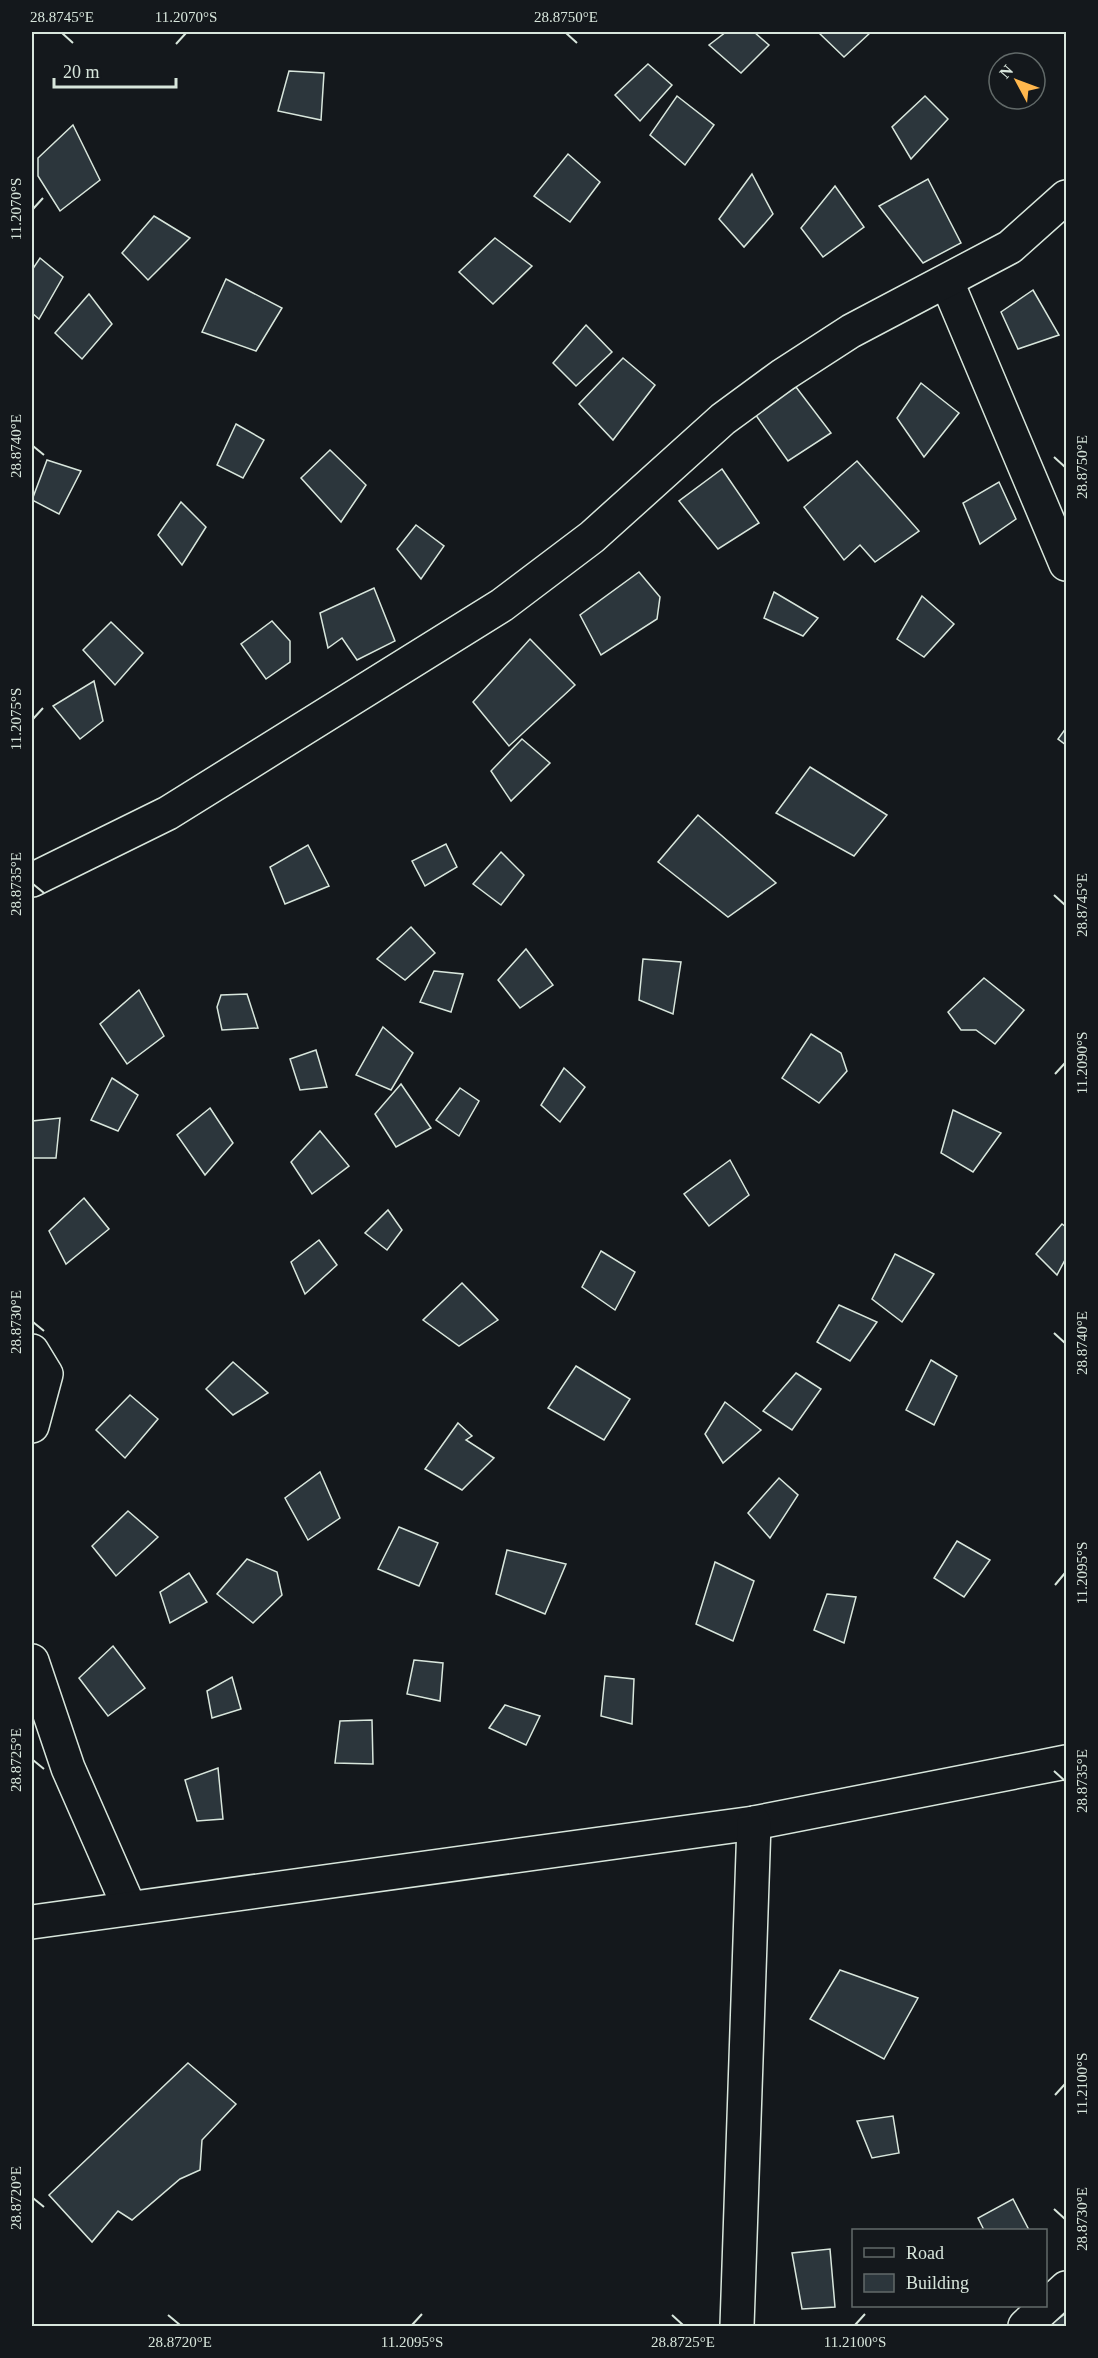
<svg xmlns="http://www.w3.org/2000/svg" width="1098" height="2358" viewBox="0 0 1098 2358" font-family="'Times New Roman',serif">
	<rect width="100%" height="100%" fill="#14181c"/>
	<!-- building -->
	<g fill="#2c363c" stroke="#d8e6dc" stroke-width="1.5">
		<path d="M726,32H754L769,45L741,73L709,45Z"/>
		<path d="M818,32H871L844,57Z"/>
		<path d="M648,64L672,85L640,121L615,95Z"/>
		<path d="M289,71L324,73L321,120L278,111Z"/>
		<path d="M677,96L714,125L685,165L650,135Z"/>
		<path d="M925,96L948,119L911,159L892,127Z"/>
		<path d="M73,125L100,180L60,211L38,176V158Z"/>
		<path d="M568,154L600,182L570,222L534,196Z"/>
		<path d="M752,174L773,214L744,247L719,219Z"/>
		<path d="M928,179L961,243L923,263L879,206Z"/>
		<path d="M835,186L864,227L823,257L801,228Z"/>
		<path d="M154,216L190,238L148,280L122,253Z"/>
		<path d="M495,238L532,266L493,304L459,272Z"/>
		<path d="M40,258L63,277L39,319L32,313V270Z"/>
		<path d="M226,279L282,308L256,351L202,332Z"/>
		<path d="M1033,290L1059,335L1018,349L1001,312Z"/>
		<path d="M89,294L112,324L82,359L55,333Z"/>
		<path d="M586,325L612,352L576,386L553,363Z"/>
		<path d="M623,358L655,385L613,440L579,404Z"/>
		<path d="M921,383L959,413L924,457L897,418Z"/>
		<path d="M796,387L831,433L788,461L755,414Z"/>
		<path d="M236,424L264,440L243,478L217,465Z"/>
		<path d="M330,450L366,485L341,522L301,478Z"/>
		<path d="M47,460L81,471L59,514L32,500Z"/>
		<path d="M857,461L919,531L875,562L860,545L844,560L804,507Z"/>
		<path d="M722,469L759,523L718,549L679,501Z"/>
		<path d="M999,482L1016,519L980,544L963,503Z"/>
		<path d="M181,502L206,527L182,565L158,535Z"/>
		<path d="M416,525L444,546L421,579L397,549Z"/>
		<path d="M639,572L660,597L657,619L601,655L580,615Z"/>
		<path d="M374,588L395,641L357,660L342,638L328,648L320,613Z"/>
		<path d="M774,592L818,618L803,636L764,618Z"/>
		<path d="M922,596L954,624L924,657L897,639Z"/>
		<path d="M272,621L290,641V662L266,679L241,644Z"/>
		<path d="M111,622L143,653L115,685L83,650Z"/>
		<path d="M530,639L575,685L509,746L473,702Z"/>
		<path d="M94,681L103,721L80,739L53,706Z"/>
		<path d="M1066,728V745L1058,739Z"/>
		<path d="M522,739L550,763L511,801L491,771Z"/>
		<path d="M810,767L887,815L854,856L776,813Z"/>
		<path d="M698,815L776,883L728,917L658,862Z"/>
		<path d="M446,844L457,867L425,886L412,861Z"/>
		<path d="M308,845L329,886L285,904L270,867Z"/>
		<path d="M501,852L524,875L501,905L473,884Z"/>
		<path d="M411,927L435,953L405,980L377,959Z"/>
		<path d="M526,949L553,985L520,1008L498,980Z"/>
		<path d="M643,959L681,962L673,1014L639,1000Z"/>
		<path d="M434,971L463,974L451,1012L420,1002Z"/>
		<path d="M984,978L1024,1010L995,1044L976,1030H961L948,1012Z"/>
		<path d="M139,990L164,1036L127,1064L100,1024Z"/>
		<path d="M247,994L258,1028L222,1030L217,1007L221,995Z"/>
		<path d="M383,1027L413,1053L391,1090L356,1075Z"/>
		<path d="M811,1034L841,1053L847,1071L819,1103L782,1078Z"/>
		<path d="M316,1050L327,1087L300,1090L290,1059Z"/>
		<path d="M564,1068L585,1087L560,1122L541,1105Z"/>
		<path d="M112,1078L138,1095L118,1131L91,1120Z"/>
		<path d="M401,1084L431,1128L396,1147L375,1114Z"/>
		<path d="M460,1088L479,1101L459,1136L436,1120Z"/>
		<path d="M210,1108L233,1143L205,1175L177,1135Z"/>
		<path d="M953,1110L1001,1133L973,1172L941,1153Z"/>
		<path d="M60,1118L56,1158H32V1121Z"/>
		<path d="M320,1131L349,1166L312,1194L291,1162Z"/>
		<path d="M730,1160L749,1195L709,1226L684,1194Z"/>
		<path d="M84,1198L109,1229L66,1264L49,1231Z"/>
		<path d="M388,1210L402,1230L387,1250L365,1233Z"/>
		<path d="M1062,1224L1066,1227V1258L1057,1275L1036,1254Z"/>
		<path d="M319,1240L337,1265L305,1294L291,1262Z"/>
		<path d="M601,1251L635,1272L615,1310L582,1287Z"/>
		<path d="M895,1254L934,1274L902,1322L872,1299Z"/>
		<path d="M462,1283L498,1320L459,1346L423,1320Z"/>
		<path d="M839,1305L877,1322L850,1361L817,1342Z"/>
		<path d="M931,1360L957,1376L934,1425L906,1410Z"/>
		<path d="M233,1362L268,1393L233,1415L206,1389Z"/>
		<path d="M576,1366L630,1399L604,1440L548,1408Z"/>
		<path d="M796,1373L821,1389L792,1430L763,1411Z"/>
		<path d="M130,1395L158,1419L125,1458L96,1430Z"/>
		<path d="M725,1402L761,1430L723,1463L705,1434Z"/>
		<path d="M458,1423L472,1436L466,1440L494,1458L462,1490L425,1469Z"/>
		<path d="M320,1472L340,1518L308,1540L285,1498Z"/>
		<path d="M779,1478L798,1495L770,1538L748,1513Z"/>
		<path d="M128,1511L158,1537L116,1576L92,1546Z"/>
		<path d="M399,1527L438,1543L419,1586L378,1569Z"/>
		<path d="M957,1541L990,1560L964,1597L934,1578Z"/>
		<path d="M507,1550L566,1564L545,1614L496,1594Z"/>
		<path d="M247,1559L277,1572L282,1595L253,1623L217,1594Z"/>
		<path d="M715,1562L754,1581L733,1641L696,1624Z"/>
		<path d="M189,1573L207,1602L170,1623L160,1592Z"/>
		<path d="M827,1594L856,1597L844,1643L814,1630Z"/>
		<path d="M113,1646L145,1688L108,1716L79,1678Z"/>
		<path d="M414,1660L443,1663L440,1701L407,1694Z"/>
		<path d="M605,1676L634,1679L632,1724L601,1716Z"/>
		<path d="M232,1677L241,1709L212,1718L207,1691Z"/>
		<path d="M505,1705L540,1716L526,1745L489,1728Z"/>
		<path d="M372,1720L373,1764L335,1763L340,1721Z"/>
		<path d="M218,1768L223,1819L197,1821L185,1780Z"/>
		<path d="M840,1970L918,1998L884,2059L810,2019Z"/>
		<path d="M188,2063L236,2104L202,2140L200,2170L180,2179L132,2220L118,2211L92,2242L49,2195Z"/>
		<path d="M893,2116L899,2153L872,2158L857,2121Z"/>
		<path d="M1013,2199L1029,2230H984L978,2218Z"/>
		<path d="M830,2249L835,2307L802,2309L792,2253Z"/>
		<path d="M1066,2313V2326H1049Z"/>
	</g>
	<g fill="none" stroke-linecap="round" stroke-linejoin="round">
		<!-- minor casing -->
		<g stroke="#d8e6dc" stroke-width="36">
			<g id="minor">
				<path d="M947,282L1066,564"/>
				<path d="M32,880L168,813L502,605L592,537L723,419L783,375L851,331L1010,247L1066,197"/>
				<path d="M32,1351L46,1374L32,1426"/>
				<path d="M32,1661L68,1768L129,1907"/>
				<path d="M32,1922L754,1823L1066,1762"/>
				<path d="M737,2326L754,1823"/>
				<path d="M1025,2326L1066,2288"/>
			</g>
		</g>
		<!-- minor -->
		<use href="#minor" stroke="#14181c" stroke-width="33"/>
	</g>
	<!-- ticks -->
	<path fill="none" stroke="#d8e6dc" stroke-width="2" d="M62,33L73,43M566,33L577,43M176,44L186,33M33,209L43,198M33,446L44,455M1054,457L1065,467M33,719L43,708M33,884L44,893M1054,895L1065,905M1055,1074L1065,1063M33,1322L44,1331M1054,1333L1065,1343M1055,1585L1065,1573M33,1760L44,1769M1054,1771L1065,1781M1055,2095L1065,2084M33,2198L44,2207M1054,2209L1065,2219M168,2315L180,2325M672,2315L683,2325M412,2325L422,2314M855,2325L865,2314"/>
	<!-- border -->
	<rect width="1098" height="2358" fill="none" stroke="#14181c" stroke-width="66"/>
	<!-- legend -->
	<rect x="852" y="2229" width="195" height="78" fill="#14181c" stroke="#626a69" stroke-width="1.5"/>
	<rect x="864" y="2248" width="30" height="9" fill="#14181c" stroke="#626a69" stroke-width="1.5"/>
	<text x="906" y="2259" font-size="18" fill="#d8e6dc">Road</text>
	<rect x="864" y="2274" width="30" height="18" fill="#2c363c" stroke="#626a69" stroke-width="1.5"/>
	<text x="906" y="2289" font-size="18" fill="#d8e6dc">Building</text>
	<!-- north arrow -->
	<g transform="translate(1017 81) rotate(311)"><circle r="28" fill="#14181c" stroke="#626a69" stroke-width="1.5"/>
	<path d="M0-4.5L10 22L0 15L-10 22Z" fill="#ffb74d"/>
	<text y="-9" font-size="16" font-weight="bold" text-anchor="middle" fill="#d8e6dc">N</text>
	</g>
	<!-- scale -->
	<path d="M54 78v9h122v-9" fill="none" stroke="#d8e6dc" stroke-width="3"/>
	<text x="63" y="78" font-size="18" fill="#d8e6dc" stroke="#14181c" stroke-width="4.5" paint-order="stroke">20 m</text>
	<rect x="33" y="33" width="1032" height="2292" fill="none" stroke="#d8e6dc" stroke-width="2"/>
	<g font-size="15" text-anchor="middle" fill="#d8e6dc">
		<text x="62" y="22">28.8745°E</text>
		<text x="186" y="22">11.2070°S</text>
		<text x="566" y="22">28.8750°E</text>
		<text transform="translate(16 209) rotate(-90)" y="5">11.2070°S</text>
		<text transform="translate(16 446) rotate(-90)" y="5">28.8740°E</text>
		<text transform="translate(1082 467) rotate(-90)" y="5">28.8750°E</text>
		<text transform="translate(16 719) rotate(-90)" y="5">11.2075°S</text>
		<text transform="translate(16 884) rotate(-90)" y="5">28.8735°E</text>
		<text transform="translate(1082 905) rotate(-90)" y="5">28.8745°E</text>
		<text transform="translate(1082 1063) rotate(-90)" y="5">11.2090°S</text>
		<text transform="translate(16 1322) rotate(-90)" y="5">28.8730°E</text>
		<text transform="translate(1082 1343) rotate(-90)" y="5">28.8740°E</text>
		<text transform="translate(1082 1573) rotate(-90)" y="5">11.2095°S</text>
		<text transform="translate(16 1760) rotate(-90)" y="5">28.8725°E</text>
		<text transform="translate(1082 1781) rotate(-90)" y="5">28.8735°E</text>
		<text transform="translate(1082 2084) rotate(-90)" y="5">11.2100°S</text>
		<text transform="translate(16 2198) rotate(-90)" y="5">28.8720°E</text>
		<text transform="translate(1082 2219) rotate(-90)" y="5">28.8730°E</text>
		<text x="180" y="2347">28.8720°E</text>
		<text x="412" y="2347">11.2095°S</text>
		<text x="683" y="2347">28.8725°E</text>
		<text x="855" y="2347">11.2100°S</text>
	</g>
</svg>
